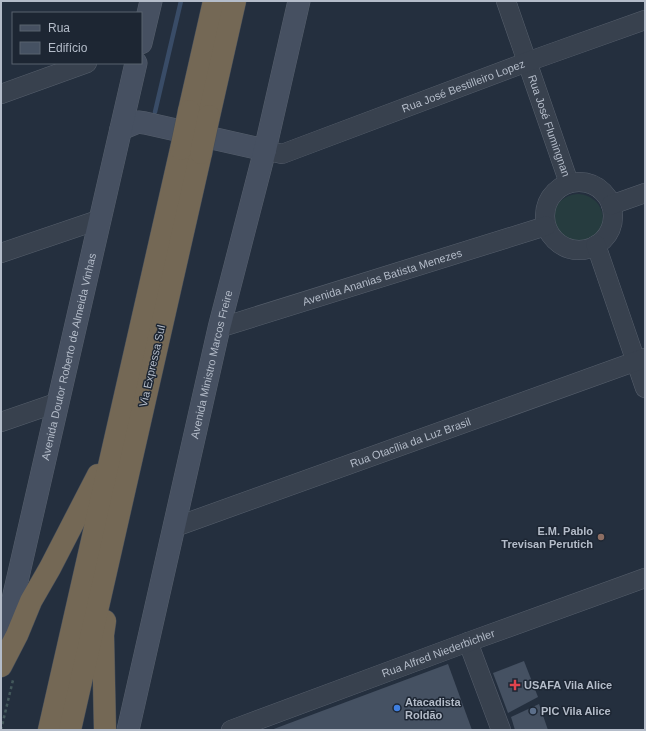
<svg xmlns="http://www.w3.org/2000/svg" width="646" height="731" viewBox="0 0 646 731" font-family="Arial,sans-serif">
	<rect width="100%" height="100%" fill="#242f3e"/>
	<!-- green -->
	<circle fill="#263c3f" cx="578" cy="219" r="25"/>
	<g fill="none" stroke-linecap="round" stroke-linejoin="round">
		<!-- stream -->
		<path stroke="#394c67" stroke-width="4.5" d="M155,112L181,1"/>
	</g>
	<!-- building -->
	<g fill="#455162">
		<path d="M524,661L538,697L508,713L493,673Z"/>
		<path d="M448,664L472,730H271Z"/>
		<path d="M539,704L548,730H515L511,717Z"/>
	</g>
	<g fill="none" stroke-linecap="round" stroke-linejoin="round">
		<!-- minor casing -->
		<g stroke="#565f6c" stroke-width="20">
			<g id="minor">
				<path id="s1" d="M506,1L569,183"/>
				<path d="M1,94L87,63"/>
				<path id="s2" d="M265,150L282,154L527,62L645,20"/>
				<circle cx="579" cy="216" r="34"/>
				<path d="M611,205L645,193"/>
				<path d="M596,245L645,388"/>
				<path d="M1,253L101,219"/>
				<path id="s3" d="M219,328L546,226"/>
				<path d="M1,422L59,402"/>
				<path id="s4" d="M175,527L645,358"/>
				<path d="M468,642L501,730"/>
				<path id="s5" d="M231,730L468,642L645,578"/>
			</g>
		</g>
		<!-- secondary casing -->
		<g stroke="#565f6c" stroke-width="23">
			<g id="secondary">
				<path d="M141,43L151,1"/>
				<path d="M121,129L138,122L145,123L265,150"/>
				<path id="s6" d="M1,651L136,63"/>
				<path id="s7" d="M128,730L219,328L265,150L299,1"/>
			</g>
		</g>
		<!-- motorway casing -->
		<g stroke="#434c59" stroke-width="23">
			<g id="motorway">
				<path d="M189,111L214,1"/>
				<path d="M209,116L235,1"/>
				<path d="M105,621L103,635L105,730"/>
				<path d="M1,666L17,635L31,601L50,568L98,475"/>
				<path d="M49,730L181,149"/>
				<path d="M70,730L201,153"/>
			</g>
		</g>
		<!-- path -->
		<path stroke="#44595c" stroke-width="2.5" stroke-dasharray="3 3" stroke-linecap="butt" d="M1,730L13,680"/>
		<!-- minor -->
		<use href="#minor" stroke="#38414e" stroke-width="19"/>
		<!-- secondary -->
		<use href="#secondary" stroke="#465061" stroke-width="22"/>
		<!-- motorway -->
		<use href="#motorway" stroke="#746855" stroke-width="22"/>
		<!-- motorway-bridge casing -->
		<g stroke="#434c59" stroke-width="23" stroke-linecap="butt">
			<g id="motorway-bridge">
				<path d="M181,149L189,111"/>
				<path d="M201,153L209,116"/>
			</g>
		</g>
		<!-- motorway-bridge -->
		<use href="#motorway-bridge" stroke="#746855" stroke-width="22"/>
	</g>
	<!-- markers -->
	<circle fill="#8d6e63" stroke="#1d2633" stroke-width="1.5" cx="601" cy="537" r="4"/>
	<path fill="#e0444e" stroke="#1d2633" stroke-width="1.5" d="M513 679h4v4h4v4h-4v4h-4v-4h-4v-4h4z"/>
	<circle fill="#3f7fe0" stroke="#1d2633" stroke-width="1.5" cx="397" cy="708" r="4"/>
	<circle fill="#5c6f8a" stroke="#1d2633" stroke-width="1.5" cx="533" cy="711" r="4"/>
	<g text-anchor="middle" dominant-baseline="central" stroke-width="3" stroke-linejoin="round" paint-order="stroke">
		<!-- street labels -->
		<g font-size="11" fill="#b4bcc9" stroke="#1d2633">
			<text stroke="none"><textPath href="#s2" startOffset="211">Rua José Bestilleiro Lopez</textPath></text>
			<text stroke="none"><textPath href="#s1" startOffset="132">Rua José Flumingnan</textPath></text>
			<text stroke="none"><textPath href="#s3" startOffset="171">Avenida Ananias Batista Menezes</textPath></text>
			<text stroke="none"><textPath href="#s6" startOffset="302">Avenida Doutor Roberto de Almeida Vinhas</textPath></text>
			<text stroke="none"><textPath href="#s7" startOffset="375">Avenida Ministro Marcos Freire</textPath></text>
			<text transform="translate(152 366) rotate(-77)">Via Expressa Sul</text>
			<text stroke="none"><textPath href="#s4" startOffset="250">Rua Otacília da Luz Brasil</textPath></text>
			<text stroke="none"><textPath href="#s5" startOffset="221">Rua Alfred Niederbichler</textPath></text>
		</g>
		<!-- poi labels -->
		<g font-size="11" font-weight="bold" fill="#b4bcc9" stroke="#1d2633" text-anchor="start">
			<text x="593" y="531" text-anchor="end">E.M. Pablo<tspan x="593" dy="13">Trevisan Perutich</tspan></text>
			<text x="524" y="685">USAFA Vila Alice</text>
			<text x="405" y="702">Atacadista<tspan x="405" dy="13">Roldão</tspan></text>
			<text x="541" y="711">PIC Vila Alice</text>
		</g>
	</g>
	<!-- border -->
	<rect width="646" height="731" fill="none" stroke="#b4bcc9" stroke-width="4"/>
	<!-- legend -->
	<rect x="12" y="12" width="130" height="52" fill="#1d2633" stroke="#59626f"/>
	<rect x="20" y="25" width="20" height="6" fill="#465061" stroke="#59626f"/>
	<text x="48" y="32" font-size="12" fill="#b4bcc9">Rua</text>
	<rect x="20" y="42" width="20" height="12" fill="#455162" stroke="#59626f"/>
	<text x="48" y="52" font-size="12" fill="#b4bcc9">Edifício</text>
</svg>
